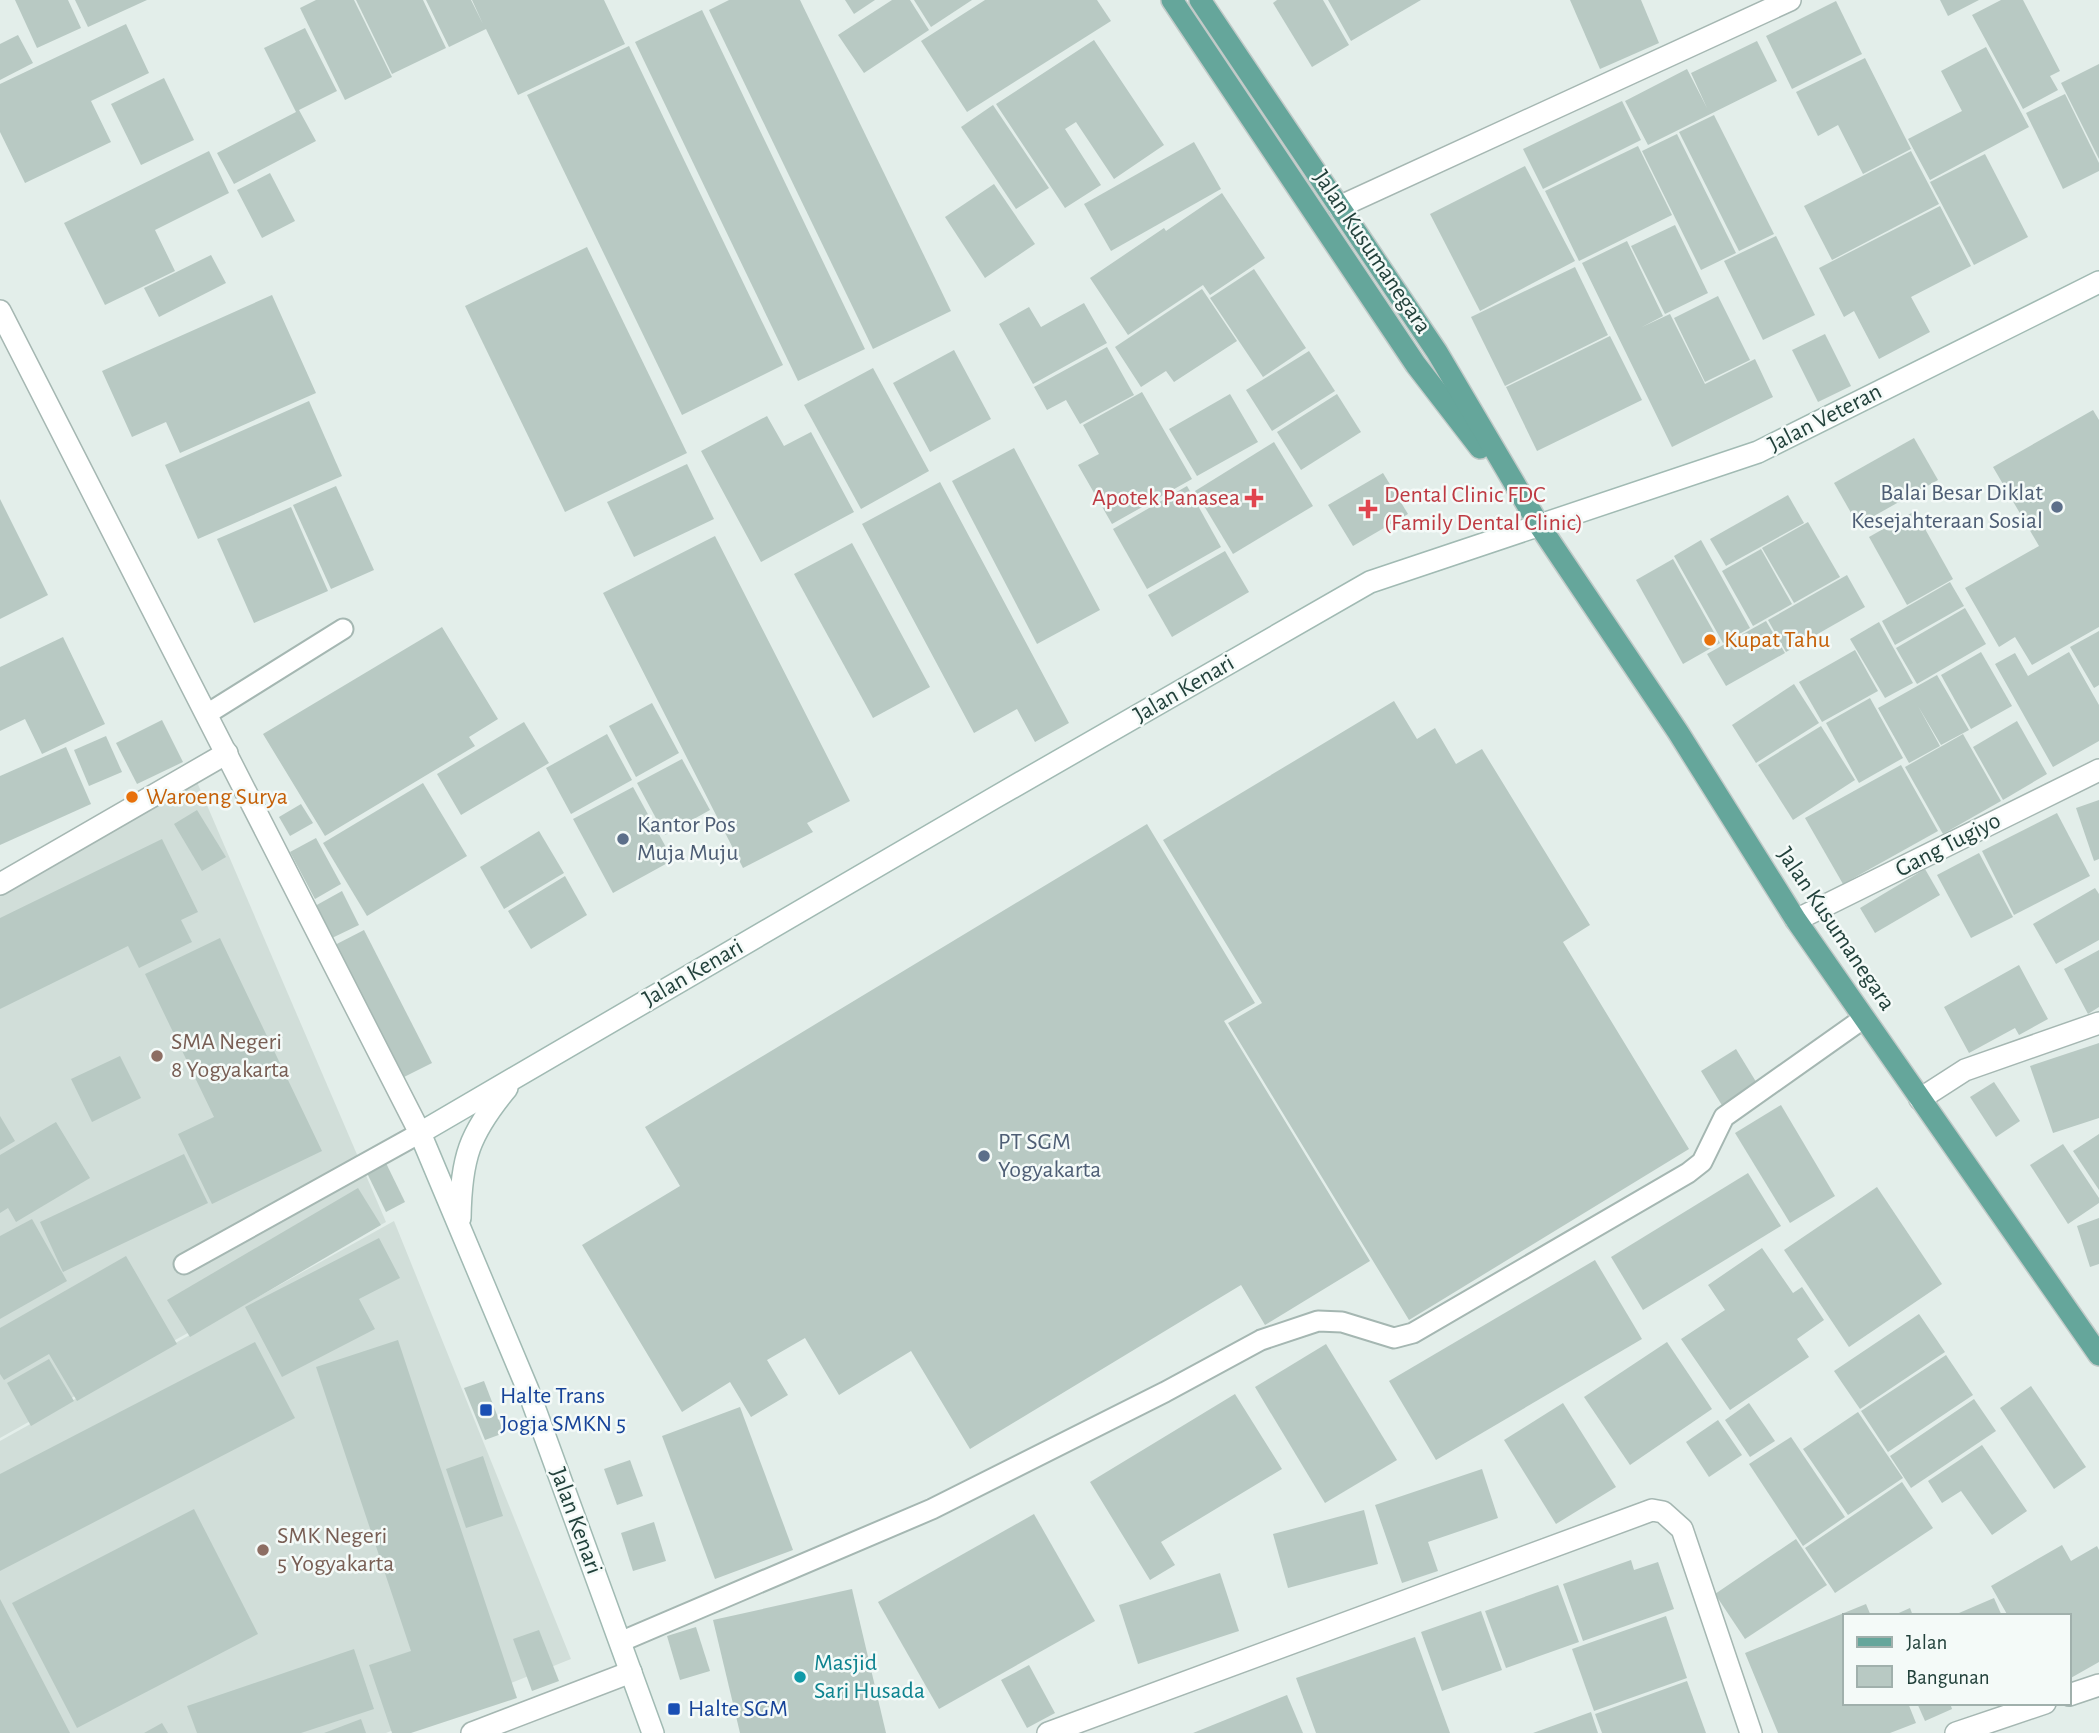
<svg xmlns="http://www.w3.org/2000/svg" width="2099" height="1733" viewBox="0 0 2099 1733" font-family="'Alegreya Sans',sans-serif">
	<rect width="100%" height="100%" fill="#e3eeea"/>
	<!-- built -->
	<g fill="#d1ded9">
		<path d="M194,775L386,1222L0,1438V890Z"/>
		<path d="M394,1221L571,1659L386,1733H0V1441Z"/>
	</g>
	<!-- building -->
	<g fill="#b8c9c3">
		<path d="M15,0H68L81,28L37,48Z"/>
		<path d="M75,0H147L88,27Z"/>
		<path d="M316,0H354L392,77L345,100L300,8Z"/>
		<path d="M356,0H423L446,48L392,74Z"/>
		<path d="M426,0H471L483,24L472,0H604L625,44L518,95L486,29L449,47Z"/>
		<path d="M729,0H800L951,311L873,349L709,10Z"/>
		<path d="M845,0H875L854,14Z"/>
		<path d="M892,0H910L929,30L864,73L838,35Z"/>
		<path d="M914,0H972L931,27Z"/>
		<path d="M985,0H1097L1111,21L967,112L921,41Z"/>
		<path d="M1277,0H1323L1349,45L1312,67L1273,3Z"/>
		<path d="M1328,0H1421L1351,41Z"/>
		<path d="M1570,0H1641L1659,43L1600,69Z"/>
		<path d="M1940,0H1979L1948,16Z"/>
		<path d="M2001,0H2023L2060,71L2050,76L2058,90L2023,109L1972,15Z"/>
		<path d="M1836,1L1862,54L1792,89L1766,36Z"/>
		<path d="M702,10L865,349L798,381L635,42Z"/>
		<path d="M126,24L149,73L91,101L111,142L25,183L0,132V84Z"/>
		<path d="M305,28L337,91L299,110L316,141L234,184L217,153L296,112L264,48Z"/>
		<path d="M18,35L33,63L0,80V44Z"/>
		<path d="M1094,40L1164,145L1114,179L1076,122L1065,129L1101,185L1065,208L996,104Z"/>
		<path d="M1757,41L1777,81L1648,145L1625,101L1687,69L1707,108L1691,73Z"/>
		<path d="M629,46L783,365L682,415L527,95Z"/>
		<path d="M1986,47L2029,127L1930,180L1908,139L1962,111L1941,71Z"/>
		<path d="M1865,58L1911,149L1863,174L1838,125L1818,136L1796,92Z"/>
		<path d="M2099,64V159L2061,83Z"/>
		<path d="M164,78L194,140L141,165L111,104Z"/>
		<path d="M2065,94L2099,163V171L2063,189L2026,113Z"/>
		<path d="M1622,101L1641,140L1543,189L1523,149Z"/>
		<path d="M993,105L1049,188L1016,209L961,127Z"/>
		<path d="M1714,115L1774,234L1739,251L1679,132Z"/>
		<path d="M1677,134L1736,253L1701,270L1642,151Z"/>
		<path d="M1194,142L1221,189L1111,251L1084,204Z"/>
		<path d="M1638,146L1672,215L1579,261L1545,191Z"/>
		<path d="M209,151L229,193L155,230L175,271L105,305L64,223Z"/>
		<path d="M1911,151L1939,204L1832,260L1804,206Z"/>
		<path d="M1985,154L2028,237L1974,265L1930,182Z"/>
		<path d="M1525,166L1575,261L1480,311L1430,214Z"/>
		<path d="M270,173L295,221L262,238L237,190Z"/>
		<path d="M994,184L1035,244L985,278L945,217Z"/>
		<path d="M1222,193L1265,258L1210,295L1203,285L1128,335L1090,278L1164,228L1166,231Z"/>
		<path d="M1940,206L1971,266L1911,297L1930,332L1879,359L1854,311L1844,317L1819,268Z"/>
		<path d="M1675,225L1708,293L1665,314L1631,246Z"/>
		<path d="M1776,236L1815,315L1763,340L1724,261Z"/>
		<path d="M1627,241L1663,316L1642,327L1670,314L1705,384L1755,359L1773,397L1672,447L1582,263Z"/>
		<path d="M587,247L687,453L565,512L465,306Z"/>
		<path d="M211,255L226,283L159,317L144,288Z"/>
		<path d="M1575,267L1608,335L1505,386L1471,317Z"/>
		<path d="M1254,269L1306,348L1263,377L1210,298Z"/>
		<path d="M1202,289L1237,341L1174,382L1166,371L1141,387L1115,347Z"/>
		<path d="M272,295L316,393L180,453L166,422L132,437L102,371Z"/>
		<path d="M1718,296L1750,360L1705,382L1674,318Z"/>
		<path d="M1084,303L1107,343L1033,384L999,324L1029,307L1041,327Z"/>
		<path d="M1825,334L1851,386L1818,402L1792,350Z"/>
		<path d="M1610,336L1642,400L1537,451L1506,387Z"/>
		<path d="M1107,347L1134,395L1080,424L1066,400L1047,410L1034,387Z"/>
		<path d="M954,350L991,419L930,452L893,383Z"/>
		<path d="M1309,351L1335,391L1272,431L1246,390Z"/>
		<path d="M873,368L929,471L861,509L804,405Z"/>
		<path d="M1142,392L1192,479L1112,524L1078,465L1099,454L1083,425Z"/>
		<path d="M1230,394L1258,442L1197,476L1169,429Z"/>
		<path d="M1337,394L1361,432L1301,470L1277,432Z"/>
		<path d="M309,401L342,476L198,539L165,465Z"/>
		<path d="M2093,410L2099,420V627L2032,665L2015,637L1999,647L1965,588L2039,546L1993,467Z"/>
		<path d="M767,416L784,446L811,432L854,512L761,562L701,451Z"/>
		<path d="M1914,438L1938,480L1858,525L1834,483Z"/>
		<path d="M1274,442L1313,506L1233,554L1195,491Z"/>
		<path d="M1014,448L1100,610L1037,644L952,481Z"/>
		<path d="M687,464L714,519L634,557L607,502Z"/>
		<path d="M1383,473L1408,514L1353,546L1328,505Z"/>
		<path d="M940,482L1069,723L1035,742L1017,709L974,733L862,524Z"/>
		<path d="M336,486L374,570L331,589L293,505Z"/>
		<path d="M1187,486L1221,547L1147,589L1113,529Z"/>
		<path d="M1788,495L1804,523L1726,566L1710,539Z"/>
		<path d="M0,499L48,595L0,619Z"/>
		<path d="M291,507L328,591L254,623L217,539Z"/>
		<path d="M1915,511L1953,579L1907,605L1869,537Z"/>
		<path d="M1808,522L1840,577L1794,603L1762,548Z"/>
		<path d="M715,536L850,801L807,823L813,832L743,868L603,593Z"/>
		<path d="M1701,540L1750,628L1723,643L1674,556Z"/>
		<path d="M852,543L930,687L873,718L794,574Z"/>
		<path d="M1761,549L1792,604L1753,626L1722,571Z"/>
		<path d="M1225,551L1249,592L1172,637L1148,595Z"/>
		<path d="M1673,559L1720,643L1683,664L1636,580Z"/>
		<path d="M1847,575L1865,607L1786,652L1768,620Z"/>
		<path d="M1950,582L1964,606L1895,645L1882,621Z"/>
		<path d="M1965,608L1986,644L1917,684L1896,648Z"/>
		<path d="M1766,621L1785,653L1726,686L1707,654Z"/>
		<path d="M1879,622L1913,683L1885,698L1850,639Z"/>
		<path d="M442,627L498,719L469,737L475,746L325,836L263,734Z"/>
		<path d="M2099,631V685L2094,688L2070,647Z"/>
		<path d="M63,637L105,724L42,754L25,719L0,731V667Z"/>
		<path d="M1855,650L1878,691L1822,722L1799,682Z"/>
		<path d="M1981,652L2012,706L1971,729L1941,675Z"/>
		<path d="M2069,652L2099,705V741L2053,767L1995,664L2015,653L2028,676Z"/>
		<path d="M1937,675L1969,730L1941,745L1918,706L1940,746L1909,763L1878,708Z"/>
		<path d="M1794,684L1819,723L1756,763L1732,725Z"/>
		<path d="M1870,698L1903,758L1859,783L1826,723Z"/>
		<path d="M1394,701L1417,739L1435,728L1456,764L1482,749L1590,925L1563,942L1689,1149L1409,1320L1228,1023L1262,1003L1163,840Z"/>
		<path d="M652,703L679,753L636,777L609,726Z"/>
		<path d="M162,720L183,762L137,784L116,743Z"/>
		<path d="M2017,721L2047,774L2003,800L1973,747Z"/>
		<path d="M524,722L549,763L461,815L437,774Z"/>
		<path d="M1821,726L1855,780L1793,820L1758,765Z"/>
		<path d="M607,734L632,780L571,814L546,768Z"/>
		<path d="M1963,734L2001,801L1943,834L1905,767Z"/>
		<path d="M106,736L122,772L89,786L74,750Z"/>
		<path d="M66,747L91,804L0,845V776Z"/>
		<path d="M682,759L710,810L665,835L637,783Z"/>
		<path d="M1901,765L1938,831L1843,884L1805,818Z"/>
		<path d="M423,783L467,856L367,916L323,843Z"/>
		<path d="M633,787L673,860L613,893L573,819Z"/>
		<path d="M2099,800V859L2094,861L2076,808Z"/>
		<path d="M301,804L313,823L290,836L279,817Z"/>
		<path d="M197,810L226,857L202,871L174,824Z"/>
		<path d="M2057,813L2090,876L2014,915L1982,851Z"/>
		<path d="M1147,824L1255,1003L1224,1021L1370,1261L1265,1325L1241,1285L970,1449L911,1351L839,1395L805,1338L767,1360L788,1395L751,1417L730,1382L682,1412L582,1245L680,1186L645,1127Z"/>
		<path d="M539,831L564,873L504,909L480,867Z"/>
		<path d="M316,838L341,884L315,899L290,852Z"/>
		<path d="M162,839L198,912L181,920L192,942L139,968L128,946L0,1009V918Z"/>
		<path d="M1979,853L2013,917L1971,938L1937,875Z"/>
		<path d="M1925,869L1940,895L1875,933L1860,908Z"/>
		<path d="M565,876L587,915L531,949L508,911Z"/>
		<path d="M2095,888L2099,894V940L2056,964L2033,924Z"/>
		<path d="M342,891L359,925L332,938L315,906Z"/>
		<path d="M364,930L432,1063L398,1080L331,947Z"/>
		<path d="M220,938L322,1151L212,1204L178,1134L214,1117L145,974Z"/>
		<path d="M2099,950V1007L2088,1014L2064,969Z"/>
		<path d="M2019,965L2048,1019L2019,1035L2015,1028L1969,1053L1944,1007Z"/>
		<path d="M2099,1043V1118L2053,1133L2030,1066Z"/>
		<path d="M1736,1049L1758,1085L1723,1107L1701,1071Z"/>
		<path d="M120,1056L141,1098L92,1122L71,1079Z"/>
		<path d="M1994,1082L2020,1121L1996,1137L1970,1097Z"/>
		<path d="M1781,1105L1835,1196L1790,1223L1735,1133Z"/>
		<path d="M0,1116L15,1141L0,1150Z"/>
		<path d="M56,1122L90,1178L16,1222L8,1208L0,1213V1155Z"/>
		<path d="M2099,1134V1190L2073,1151Z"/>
		<path d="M2063,1144L2099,1198V1203L2068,1224L2030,1165Z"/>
		<path d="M184,1154L208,1203L63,1272L40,1222Z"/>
		<path d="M384,1159L405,1202L386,1212L365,1169Z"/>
		<path d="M1748,1173L1781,1226L1643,1310L1611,1257Z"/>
		<path d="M1877,1187L1942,1284L1849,1347L1784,1250Z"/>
		<path d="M358,1188L381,1225L190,1337L167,1300Z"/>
		<path d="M2099,1218V1264L2090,1267L2077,1226Z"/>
		<path d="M32,1219L67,1281L0,1319V1236Z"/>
		<path d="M379,1238L400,1278L359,1299L375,1329L282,1377L245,1307Z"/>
		<path d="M1762,1248L1793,1293L1802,1287L1824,1320L1797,1339L1809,1357L1730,1410L1681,1339L1725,1310L1708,1285Z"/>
		<path d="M126,1256L177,1344L77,1401L49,1354L4,1380L0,1374V1328Z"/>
		<path d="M1595,1260L1642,1339L1436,1460L1389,1381Z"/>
		<path d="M1919,1314L1945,1352L1860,1409L1834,1371Z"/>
		<path d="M398,1340L517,1698L411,1733H392L369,1665L411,1651L316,1367Z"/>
		<path d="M255,1342L295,1418L0,1571V1474Z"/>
		<path d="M1667,1342L1712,1409L1630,1465L1584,1397Z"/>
		<path d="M1326,1344L1397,1460L1325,1503L1255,1387Z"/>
		<path d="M1946,1355L1973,1395L1888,1452L1861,1411Z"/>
		<path d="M49,1359L74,1401L31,1426L7,1383Z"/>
		<path d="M484,1381L504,1433L485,1440L464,1388Z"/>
		<path d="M2031,1386L2086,1467L2054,1489L2000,1408Z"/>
		<path d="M1235,1394L1282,1469L1161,1542L1175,1565L1150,1580L1090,1482Z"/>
		<path d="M1974,1399L1996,1431L1911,1488L1890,1456Z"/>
		<path d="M1563,1403L1616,1487L1556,1524L1504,1440Z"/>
		<path d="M1749,1403L1775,1441L1750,1457L1725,1420Z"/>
		<path d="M740,1407L793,1550L715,1579L662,1436Z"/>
		<path d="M1858,1412L1903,1478L1848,1515L1803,1449Z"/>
		<path d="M1718,1420L1742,1455L1709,1477L1686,1442Z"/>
		<path d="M1791,1437L1845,1517L1803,1546L1749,1464Z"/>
		<path d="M1982,1445L2027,1511L1992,1535L1961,1491L1942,1503L1928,1481Z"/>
		<path d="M483,1456L503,1516L466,1528L446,1469Z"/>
		<path d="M630,1460L643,1496L617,1505L604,1469Z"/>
		<path d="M1482,1469L1498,1518L1428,1542L1438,1571L1402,1583L1375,1505Z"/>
		<path d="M1902,1482L1933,1528L1835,1593L1805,1548Z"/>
		<path d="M194,1509L258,1634L77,1728L12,1603Z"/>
		<path d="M1364,1510L1378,1564L1288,1588L1273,1534Z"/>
		<path d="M1034,1514L1095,1621L939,1709L878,1602Z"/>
		<path d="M654,1522L666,1561L633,1571L621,1533Z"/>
		<path d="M1796,1539L1827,1585L1745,1639L1715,1594Z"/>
		<path d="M2062,1545L2071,1561L2097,1546L2099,1550V1662L2069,1679V1616H2008L1991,1586Z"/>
		<path d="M1631,1560L1634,1570L1658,1562L1674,1609L1583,1641L1563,1584Z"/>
		<path d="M1220,1573L1239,1631L1138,1664L1119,1605Z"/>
		<path d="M1558,1585L1579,1642L1506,1668L1485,1611Z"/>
		<path d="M852,1589L886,1733H740L713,1620Z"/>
		<path d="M1994,1598L2002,1616H1952Z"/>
		<path d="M0,1599L70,1733H0Z"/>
		<path d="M1866,1604L1871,1616H1845V1703H1908L1916,1723L1890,1733H1778L1745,1653Z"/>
		<path d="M1910,1608L1913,1616H1892Z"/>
		<path d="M1481,1611L1502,1670L1442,1691L1421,1632Z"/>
		<path d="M1666,1616L1687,1678L1594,1711L1572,1649Z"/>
		<path d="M696,1627L710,1671L680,1680L667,1636Z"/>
		<path d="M539,1630L559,1681L532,1691L513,1639Z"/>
		<path d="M1415,1637L1450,1733H1316L1296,1678Z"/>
		<path d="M354,1649L374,1709L301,1733H197L187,1706Z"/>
		<path d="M1029,1665L1055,1713L1027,1728L1001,1680Z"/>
		<path d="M1687,1681L1706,1733H1602L1595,1714Z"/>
		<path d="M1287,1695L1303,1733H1193Z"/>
		<path d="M1917,1703H1950L1952,1709L1925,1721Z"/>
		<path d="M1591,1712L1598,1733H1533Z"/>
		<path d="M361,1719L366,1733H324Z"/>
		<path d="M162,1723L168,1733H144Z"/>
	</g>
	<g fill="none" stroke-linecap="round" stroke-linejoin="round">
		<!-- service casing -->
		<g stroke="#a5b7b2" stroke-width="23">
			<g id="service">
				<path d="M207,714L343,629"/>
				<path d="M184,1264L420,1133"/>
				<path d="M620,1642L932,1509L1165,1392L1261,1340L1318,1321L1342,1322L1394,1338L1413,1333L1688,1173L1702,1162L1724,1117L1864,1018"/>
			</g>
		</g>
		<!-- minor casing -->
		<g stroke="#a5b7b2" stroke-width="24">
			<g id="minor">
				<path d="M1339,207L1790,0"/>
				<path d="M0,311L420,1133"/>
				<path d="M0,884L227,753"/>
				<path d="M1796,920L2099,770"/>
				<path d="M1920,1099L1965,1070L2099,1023"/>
				<path d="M2069,1695L2099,1685"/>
				<path d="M472,1733L631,1672"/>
				<path d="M1048,1733L1652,1510L1663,1512L1682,1529L1751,1733"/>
				<path d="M1956,1733L2045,1703"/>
			</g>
		</g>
		<!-- secondary casing -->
		<g stroke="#a1bab3" stroke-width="24">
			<g id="secondary">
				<path d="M460,1218C461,1158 469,1134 507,1088"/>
				<path d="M653,1733L528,1390L420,1133L994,798L1370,582L1758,452L2099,282"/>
			</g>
		</g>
		<!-- primary casing -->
		<g stroke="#c1cac8" stroke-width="24">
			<g id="primary">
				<path d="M1172,0L1416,365L1480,448"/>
				<path d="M1200,0L1437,352L1539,525L1678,732L1796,920L2099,1355"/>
			</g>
		</g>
		<!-- service -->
		<use href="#service" stroke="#fff" stroke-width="19"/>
		<!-- minor -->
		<use href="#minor" stroke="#fff" stroke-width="21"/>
		<!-- secondary -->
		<use href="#secondary" stroke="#fff" stroke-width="21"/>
		<!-- primary -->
		<use href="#primary" stroke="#65a69b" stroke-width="21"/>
	</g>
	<!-- markers -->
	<g fill="#e0444e" stroke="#f4faf8" stroke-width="2.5">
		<path d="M1250.5 487.5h7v7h7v7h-7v7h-7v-7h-7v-7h7z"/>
		<path d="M1364.5 498.5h7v7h7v7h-7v7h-7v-7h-7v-7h7z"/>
	</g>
	<g fill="#5c6f8a" stroke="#f4faf8" stroke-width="2.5">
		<circle cx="2057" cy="507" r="7"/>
		<circle cx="623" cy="839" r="7"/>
		<circle cx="984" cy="1156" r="7"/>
	</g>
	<g fill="#e8710a" stroke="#f4faf8" stroke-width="2.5">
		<circle cx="1710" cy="640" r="7"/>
		<circle cx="132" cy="797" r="7"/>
	</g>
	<g fill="#8d6e63" stroke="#f4faf8" stroke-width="2.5">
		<circle cx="157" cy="1056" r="7"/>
		<circle cx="263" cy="1550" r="7"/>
	</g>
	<g fill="#1a4fb4" stroke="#f4faf8" stroke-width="2.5">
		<rect x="479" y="1403" width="14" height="14" rx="3.5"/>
		<rect x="667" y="1702" width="14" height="14" rx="3.5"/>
	</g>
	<circle fill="#0f9aa8" stroke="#f4faf8" stroke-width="2.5" cx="800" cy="1677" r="7"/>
	<g text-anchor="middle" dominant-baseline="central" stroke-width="5" stroke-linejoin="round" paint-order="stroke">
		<!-- street labels -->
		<g font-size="24" fill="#22413b" stroke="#f4faf8">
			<text transform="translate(1372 252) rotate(56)">Jalan Kusumanegara</text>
			<text transform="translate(1825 418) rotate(-27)">Jalan Veteran</text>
			<text transform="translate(1184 689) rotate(-30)">Jalan Kenari</text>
			<text transform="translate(1948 845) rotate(-27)">Gang Tugiyo</text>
			<text transform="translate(1836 929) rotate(56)">Jalan Kusumanegara</text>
			<text transform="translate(693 973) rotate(-30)">Jalan Kenari</text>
			<text transform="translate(576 1521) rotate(70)">Jalan Kenari</text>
		</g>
		<!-- service labels -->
		<g font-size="24" fill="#4e5e75" stroke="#f4faf8" text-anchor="start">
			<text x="2043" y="493" text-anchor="end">Balai Besar Diklat<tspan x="2043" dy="28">Kesejahteraan Sosial</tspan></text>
			<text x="637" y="825">Kantor Pos<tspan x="637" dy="28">Muja Muju</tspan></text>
			<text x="998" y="1142">PT SGM<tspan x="998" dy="28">Yogyakarta</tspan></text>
		</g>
		<!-- health labels -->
		<g font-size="24" fill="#be3a42" stroke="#f4faf8" text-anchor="start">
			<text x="1384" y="495">Dental Clinic FDC<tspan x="1384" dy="28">(Family Dental Clinic)</tspan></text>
			<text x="1240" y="498" text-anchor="end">Apotek Panasea</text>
		</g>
		<!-- food labels -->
		<g font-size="24" fill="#c56008" stroke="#f4faf8" text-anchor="start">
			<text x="1724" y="640">Kupat Tahu</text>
			<text x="146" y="797">Waroeng Surya</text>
		</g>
		<!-- education labels -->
		<g font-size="24" fill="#785e54" stroke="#f4faf8" text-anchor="start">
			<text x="171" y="1042">SMA Negeri<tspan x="171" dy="28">8 Yogyakarta</tspan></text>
			<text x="277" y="1536">SMK Negeri<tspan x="277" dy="28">5 Yogyakarta</tspan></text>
		</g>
		<!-- transit labels -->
		<g font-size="24" fill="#164399" stroke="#f4faf8" text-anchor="start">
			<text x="500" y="1396">Halte Trans<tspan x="500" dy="28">Jogja SMKN 5</tspan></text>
			<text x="688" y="1709">Halte SGM</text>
		</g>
		<!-- culture labels -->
		<g font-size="24" fill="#0d838f" stroke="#f4faf8" text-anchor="start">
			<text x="814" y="1663">Masjid<tspan x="814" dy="28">Sari Husada</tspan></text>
		</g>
	</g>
	<!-- legend -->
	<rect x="1843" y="1614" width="228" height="91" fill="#f4faf8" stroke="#a0b0ac" stroke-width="2"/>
	<rect x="1857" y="1637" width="35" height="10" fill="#65a69b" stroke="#a0b0ac" stroke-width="2"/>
	<text x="1906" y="1649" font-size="21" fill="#22413b">Jalan</text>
	<rect x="1857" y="1666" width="35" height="21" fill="#b8c9c3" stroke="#a0b0ac" stroke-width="2"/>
	<text x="1906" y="1684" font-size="21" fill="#22413b">Bangunan</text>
</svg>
